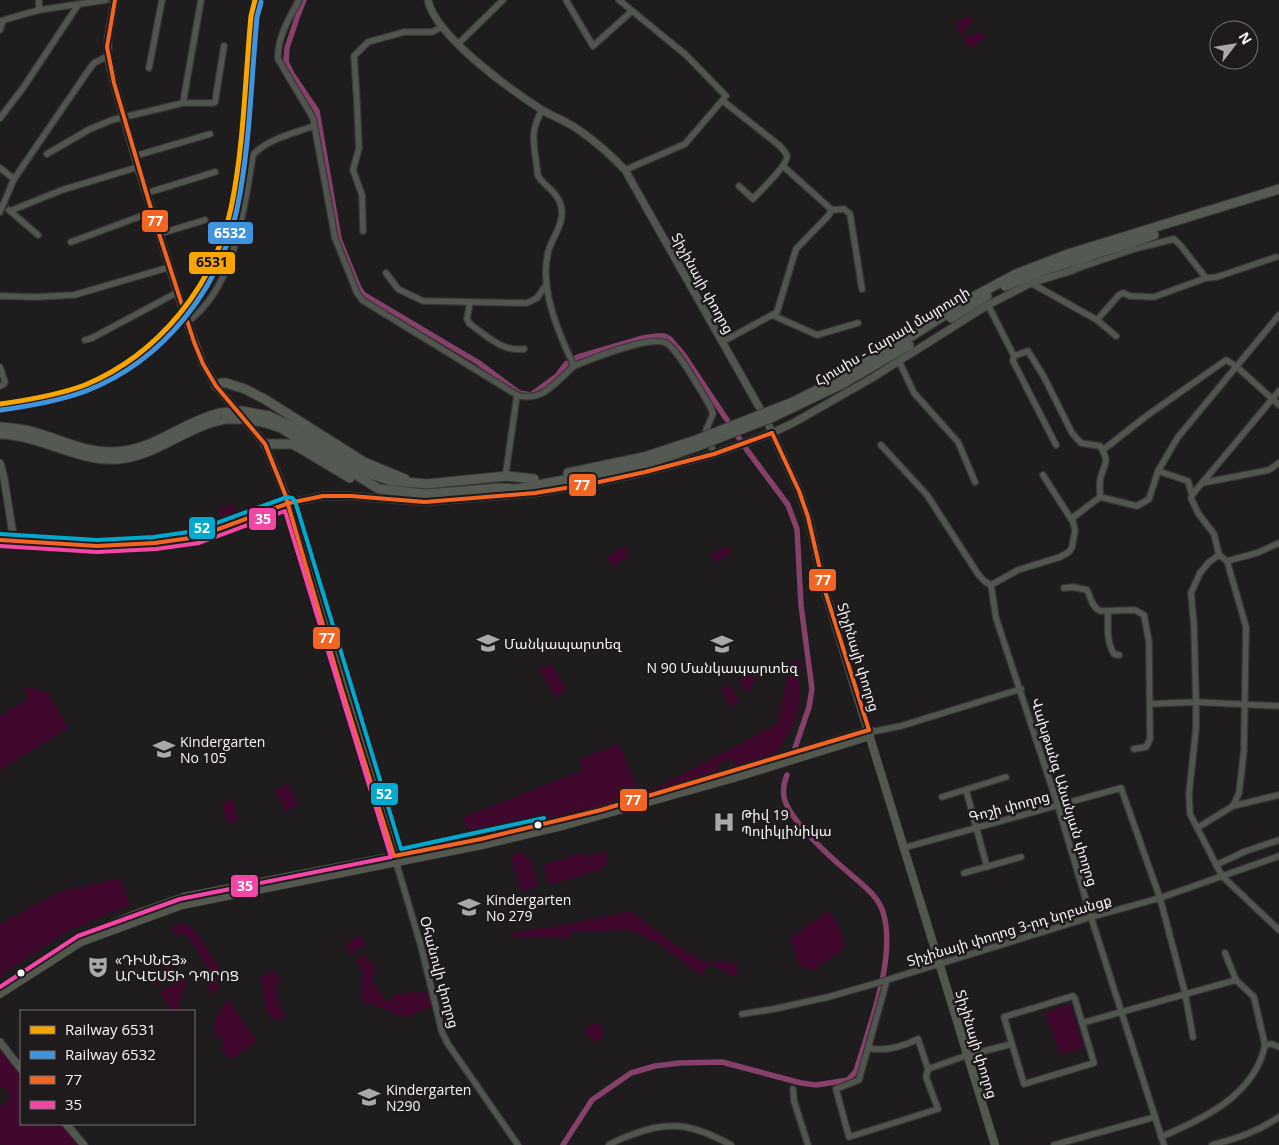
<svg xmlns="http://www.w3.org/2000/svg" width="1279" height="1145" viewBox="0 0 1279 1145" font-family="'Open Sans','Noto Sans Armenian',sans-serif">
	<rect width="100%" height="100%" fill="#1e1c1d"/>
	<!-- green -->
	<g fill="#41082e">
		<path d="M970,15L974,21L962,32L965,37L981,32L985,38L970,49L954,24Z"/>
		<path d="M230,504L235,508L237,515L221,520L219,513L220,507H227Z"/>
		<path d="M624,546L630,556L612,566L607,557Z"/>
		<path d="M727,546L731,553L715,563L711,555Z"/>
		<path d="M791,660L801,662L799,707L796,720L775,757L736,771L732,759L717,764L721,776L648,798L645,791L657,787L691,770L777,724Z"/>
		<path d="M551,663L567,690L555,697L539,670Z"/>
		<path d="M751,671C757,679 753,686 747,693L738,679Z"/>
		<path d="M730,684L740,701L731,707L721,690Z"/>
		<path d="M24,688H33L48,693L68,728L0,770V716L28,699Z"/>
		<path d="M619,744L642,799L474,837L462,818L583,770L579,759Z"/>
		<path d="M288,784L298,805L285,811L275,790Z"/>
		<path d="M233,800L238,821L227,823L222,802Z"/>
		<path d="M604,851L608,861L602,869L549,885L543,865L581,853L583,857Z"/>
		<path d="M523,852L525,859L530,858L539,886L521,891L511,856Z"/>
		<path d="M120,878L130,905L72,929L4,973L5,976L0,978V924L59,892Z"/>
		<path d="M828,910C836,922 844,934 843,949L813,970L799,965L790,939Z"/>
		<path d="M631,911C654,928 676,948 701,960C715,967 722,957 738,966L737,978L710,964L701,975L656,942L629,930L572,932V938H519L511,936L514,932L564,925Z"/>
		<path d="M186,924L194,929L224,975L216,979L220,988L211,995L207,987L212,979L211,975L197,949L185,934L175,935L171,929L175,925Z"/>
		<path d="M360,935L366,944L351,954L345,945Z"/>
		<path d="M365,954L377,971L373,972L372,980L385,1000L393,1001L392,997C403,990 415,994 428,992L432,1006L405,1017L362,1001L363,973L356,961Z"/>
		<path d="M170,965L176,976L158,986L152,976Z"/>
		<path d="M276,972L280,980L276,984L277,997L285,1016L278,1021L265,1011L263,985L259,978L268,973Z"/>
		<path d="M182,978L186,983L179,1005V1011H171L160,992Z"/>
		<path d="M230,998L232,1005L256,1041L230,1060L220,1045L224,1043L222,1037L217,1039L213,1028L222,1007Z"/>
		<path d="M1070,1004L1084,1048L1059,1055L1046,1012Z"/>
		<circle cx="595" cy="1032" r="9"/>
		<path d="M4,1051L21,1073V1124H62L79,1145H2L0,1143V1106L6,1104L9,1098L8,1091L0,1086V1054Z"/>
	</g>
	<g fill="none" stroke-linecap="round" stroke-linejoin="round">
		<!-- canal -->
		<g stroke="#854169" stroke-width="5.5">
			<path d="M304,0L298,15L287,48L286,62L292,74L317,111L339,239L359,288L363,294L479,363L519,393L531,395L557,376L566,364L578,357L643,338L657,336H664L670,339L683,354L747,450L788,505L797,529L801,605L812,689L809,707L795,748"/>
			<path d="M563,1145L592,1100L631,1073L655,1066L679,1063L722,1062L801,1083L816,1085L848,1080L856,1071C869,1027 897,957 883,912C877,894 861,884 848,872C830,857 788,819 784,797C783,790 784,782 787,775"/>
		</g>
		<!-- minor casing -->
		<g stroke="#383637" stroke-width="8">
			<g id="minor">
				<path d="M299,0C289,18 277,38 278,59L313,118L335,238L357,293L362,300L517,395C542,403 556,382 574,366C558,332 538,286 549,249C554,235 565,222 561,206C558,192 543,185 538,176C537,172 537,165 536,161C533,139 531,130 542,110"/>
				<path d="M566,0L593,46L632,11"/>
				<path d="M619,0L686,55L726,96L685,144L625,170"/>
				<path d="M39,10V0"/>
				<path d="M0,21L39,10L106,0"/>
				<path d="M0,30L3,21"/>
				<path d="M458,44L503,0"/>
				<path d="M149,68L162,0"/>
				<path d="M723,101L780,146C782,149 786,152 787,156C788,165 759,192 753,199L739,186"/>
				<path d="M183,103L201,0"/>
				<path d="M0,118L23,88L78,5"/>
				<path d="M47,154L90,129L112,120L183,103H213L215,102L224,46"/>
				<path d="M135,156L210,134"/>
				<path d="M783,166L832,210"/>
				<path d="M0,168L14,179"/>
				<path d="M147,193L215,172"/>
				<path d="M9,210L38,235"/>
				<path d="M10,211L62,190L138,167"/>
				<path d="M0,212L14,179L88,71L94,63L108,56"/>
				<path d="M363,231L362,195L353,170L359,148L357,102L354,56L368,42L404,32H432L442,27"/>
				<path d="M159,234L205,220"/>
				<path d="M71,242L152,212"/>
				<path d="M1073,270L1134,249L1174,239L1181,246L1206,278"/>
				<path d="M386,273L398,289L423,301L527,303L537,298L546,285"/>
				<path d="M1031,283L1097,320L1116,336"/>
				<path d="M0,296L35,297L74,295L170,267"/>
				<path d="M470,302L467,319L470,324C487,336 502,352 524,349"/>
				<path d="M988,305L1014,356L1013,361L1056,445"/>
				<path d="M772,315L777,312L796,249L828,216L832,210L844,209L850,214L862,289"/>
				<path d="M1097,320L1119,295L1123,293L1130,296L1154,297L1206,278L1217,277L1276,257"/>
				<path d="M187,322C235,289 244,208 253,155C267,139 295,133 314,126"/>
				<path d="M85,340L92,338L178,292"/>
				<path d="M722,342L772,315L817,335L858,323"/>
				<path d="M1014,356L1028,351L1044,377L1072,433L1081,443L1100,446C1109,461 1106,461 1101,476C1099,482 1100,490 1100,497L1071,519"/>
				<path d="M899,361L914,393L958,442L975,482"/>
				<path d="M574,366C591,359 651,335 666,343C679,350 701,392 710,406L713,414L706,430L714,454"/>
				<path d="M0,367L5,382L4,384L0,386"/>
				<path d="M881,445L927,495L978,574L984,581L991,585"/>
				<path d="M1103,450L1145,417L1226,360L1236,366L1279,405"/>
				<path d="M1158,471L1188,481L1192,495L1191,498L1198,513L1214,534L1219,555L1227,561L1246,627L1244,746"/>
				<path d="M506,472L517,395"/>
				<path d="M1043,475L1073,522L1075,530L1072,547L1069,552L1060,557L1018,570L991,585L996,618L1058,806L1091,917L1164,1145"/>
				<path d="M1202,483L1269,470L1279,463"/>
				<path d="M1192,495L1279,391"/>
				<path d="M1100,497L1137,506L1149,499L1158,471L1178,437L1279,315"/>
				<path d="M1219,555L1209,562L1200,573L1191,593L1194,626L1196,702V728L1189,794L1190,814L1222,876L1279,930"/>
				<path d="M1227,561L1257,553L1279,543"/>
				<path d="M1064,588L1073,587L1087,590C1091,598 1092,608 1101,611L1135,610L1144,615L1149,642L1150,739L1146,747L1134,749"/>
				<path d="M1108,611C1108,626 1106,641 1114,654L1119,655"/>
				<path d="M1150,704L1196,702L1279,706"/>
				<path d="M869,730L876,731L901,726L1021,689"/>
				<path d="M966,790L987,867"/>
				<path d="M942,797L1006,777"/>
				<path d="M1233,806L1239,793L1244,750"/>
				<path d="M1197,828L1233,806L1279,795"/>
				<path d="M903,848L1121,788L1160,898L1185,993L1193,1037"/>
				<path d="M396,862L421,946L442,1032L448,1044L518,1145"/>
				<path d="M1216,865L1246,851L1279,840"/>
				<path d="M964,873L1021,857"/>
				<path d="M1073,996L1075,999L1094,1063L1024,1084L1004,1017Z"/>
				<path d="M742,1014L774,1009L828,997L874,984L1091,917L1160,898L1279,856"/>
				<path d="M1082,1023L1236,980"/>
				<path d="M1265,1045L1272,1044L1279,1047"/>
				<path d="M868,1048C886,1052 902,1047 918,1039L928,1069L926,1077L938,1109L849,1137L836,1089L859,1080L887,980"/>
				<path d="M928,1069L968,1055L1012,1044"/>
				<path d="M793,1089L794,1101L808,1145"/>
				<path d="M1161,1137C1203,1119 1255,1095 1265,1045L1254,997L1236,980L1225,953"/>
				<path d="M609,1145C617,1140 625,1137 634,1134C672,1119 696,1126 731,1145"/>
				<path d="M1054,1145L1155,1117"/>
				<path d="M1212,1145C1238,1138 1257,1132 1279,1117"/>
			</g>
		</g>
		<!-- tertiary casing -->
		<g stroke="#383637" stroke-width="9">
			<g id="tertiary">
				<path d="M428,0C435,36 511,90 542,110C554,117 568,122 579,130C596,142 611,155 625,170L767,421L772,433L795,422L872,378L988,305L1031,283L1073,270L1083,260L1088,259"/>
				<path d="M0,463L4,478L14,541"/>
				<path d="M0,1042L21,1069"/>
				<path d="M66,1124L84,1145"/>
			</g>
		</g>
		<!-- secondary casing -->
		<g stroke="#383637" stroke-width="9">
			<g id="secondary">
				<path d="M115,0L108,39V56L114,83L138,167L187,322L203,364L216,386L265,444L289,503L399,862"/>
				<path d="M0,540L97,546L155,543L197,537L289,503L323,496H351L425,502L535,493L590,484L645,472L714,454L772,433L799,491L808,517L825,591L995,1145"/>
				<path d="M0,988L78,938L136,914L184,897L481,839L568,819L646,798L869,730"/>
				<path d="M0,994L81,942L182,905L482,845L566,825L734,778L870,736"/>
			</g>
		</g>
		<!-- trunk casing -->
		<g stroke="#383637" stroke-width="11">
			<g id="trunk">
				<path d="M1005,286L1039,272L1154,235"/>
				<path d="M951,318L987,296"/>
				<path d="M835,381L910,337L973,297L1016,274L1068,254L1279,189"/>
				<path d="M840,385L909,345"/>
				<path d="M216,386L221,383H226L245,389L266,400L364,462L405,479"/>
				<path d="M269,416L287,424L309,437L360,470L391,481L427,484L507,476L534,479"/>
				<path d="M266,423L281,428L379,489L426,494L499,488L517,489L643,465L698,446"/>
				<path d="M0,427C12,428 23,429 34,432C65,441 91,456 124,451C159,446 186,421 220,413"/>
				<path d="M0,434C41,435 77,462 119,459C158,455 188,425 226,419"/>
				<path d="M265,444H292L298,447L350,478"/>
				<path d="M568,473L644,457L696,440"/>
			</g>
		</g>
		<!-- minor -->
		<use href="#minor" stroke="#50564d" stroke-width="5.5"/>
		<!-- tertiary -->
		<use href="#tertiary" stroke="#50564d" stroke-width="7"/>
		<!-- secondary -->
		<use href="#secondary" stroke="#53584f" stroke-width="8"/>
		<!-- trunk -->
		<use href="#trunk" stroke="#545a51" stroke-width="9"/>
		<!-- trunk-bridge casing -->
		<g stroke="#383637" stroke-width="11" stroke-linecap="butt">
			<g id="trunk-bridge">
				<path d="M220,413L242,411L269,416"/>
				<path d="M226,419H248L266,423"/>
				<path d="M696,440L793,402L835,381"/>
				<path d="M698,446L773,417L840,385"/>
			</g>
		</g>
		<!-- trunk-bridge -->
		<use href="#trunk-bridge" stroke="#545a51" stroke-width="9"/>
		<!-- bus-1 casing -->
		<g stroke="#1f1b1d" stroke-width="8">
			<g id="bus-1">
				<path d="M115,0L107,47L114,83L152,212L194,342L203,364L216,386L265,444L285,494L341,687L394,856"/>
				<path d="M772,433L799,491L808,517L825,591L869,730"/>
				<path d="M0,540L97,546L155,543L197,537L289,503L323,496H351L425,502L535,493L590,484L645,472L714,454L772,433"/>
				<path d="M394,856L481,839L601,810L869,730"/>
			</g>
		</g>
		<!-- bus-2 casing -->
		<g stroke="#1f1b1d" stroke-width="8">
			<path id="bus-2" d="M0,546L97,552L156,549L199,543L285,511L391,857L180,899L78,936L0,987"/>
		</g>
		<!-- bus-3 casing -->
		<g stroke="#1f1b1d" stroke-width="8">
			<path id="bus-3" d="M0,534L97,540L154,537L195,531L287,497L292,498L295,501L401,849L544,818"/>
		</g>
		<!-- bus-1 -->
		<use href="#bus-1" stroke="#f26522" stroke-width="4"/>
		<!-- bus-2 -->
		<use href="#bus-2" stroke="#f346a5" stroke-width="4"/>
		<!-- bus-3 -->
		<use href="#bus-3" stroke="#00a9ce" stroke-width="4"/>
		<!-- rail-1 casing -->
		<g stroke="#1f1b1d" stroke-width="9">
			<path id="rail-1" d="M0,404C29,400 58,395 85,385C159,354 214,286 231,208C244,146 245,79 251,16L255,0"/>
		</g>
		<!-- rail-2 casing -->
		<g stroke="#1f1b1d" stroke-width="9">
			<path id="rail-2" d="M1,410C30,406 59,401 86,391C163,361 220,289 237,209C250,147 251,81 257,17L261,2"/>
		</g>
		<!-- rail-1 -->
		<use href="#rail-1" stroke="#f7a600" stroke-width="5"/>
		<!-- rail-2 -->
		<use href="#rail-2" stroke="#4094de" stroke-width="5"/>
	</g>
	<!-- icons -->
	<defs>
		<g id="school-bare" transform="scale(1.725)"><path d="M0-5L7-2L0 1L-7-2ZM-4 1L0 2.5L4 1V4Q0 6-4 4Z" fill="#aba8a9" stroke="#1f1b1d" stroke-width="2.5" paint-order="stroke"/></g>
		<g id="hospital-bare" transform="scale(1.725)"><path d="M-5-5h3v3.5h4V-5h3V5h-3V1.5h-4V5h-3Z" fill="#aba8a9" stroke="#1f1b1d" stroke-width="2.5" paint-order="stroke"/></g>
		<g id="theatre-bare" transform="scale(1.725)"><path d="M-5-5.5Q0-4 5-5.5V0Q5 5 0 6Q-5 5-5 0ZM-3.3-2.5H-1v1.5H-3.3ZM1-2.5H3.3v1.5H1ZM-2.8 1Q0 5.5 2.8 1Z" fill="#aba8a9" stroke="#1f1b1d" stroke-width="2.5" paint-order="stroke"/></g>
	</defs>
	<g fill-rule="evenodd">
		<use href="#school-bare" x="488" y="643"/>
		<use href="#school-bare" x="722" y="644"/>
		<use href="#school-bare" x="164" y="749"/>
		<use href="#hospital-bare" x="724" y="822"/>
		<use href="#school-bare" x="469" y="907"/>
		<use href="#theatre-bare" x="98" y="967"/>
		<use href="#school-bare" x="369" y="1097"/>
	</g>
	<!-- markers -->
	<g fill="#f7f4f5" stroke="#1f1b1d" stroke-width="2">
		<circle cx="538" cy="825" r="4.5"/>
		<circle cx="21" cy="973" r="4.5"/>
	</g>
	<g text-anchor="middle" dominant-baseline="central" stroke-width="5" stroke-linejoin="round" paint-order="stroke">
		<!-- street labels -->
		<g font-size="14" fill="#f7f4f5" stroke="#1f1b1d">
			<text transform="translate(703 283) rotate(61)">Տիչինայի փողոց</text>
			<text transform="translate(892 336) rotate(-31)">Հյուսիս - Հարավ մայրուղի</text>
			<text transform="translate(859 657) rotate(73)">Տիչինայի փողոց</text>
			<text transform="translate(1065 792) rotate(73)">Վախթանգ Անանյան փողոց</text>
			<text transform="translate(1009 806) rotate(-15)">Գոշի փողոց</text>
			<text transform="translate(1009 930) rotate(-17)">Տիչինայի փողոց 3-րդ նրբանցք</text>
			<text transform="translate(440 972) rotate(75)">Օհանովի փողոց</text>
			<text transform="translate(977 1044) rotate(73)">Տիչինայի փողոց</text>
		</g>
		<!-- poi labels -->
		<g font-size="14" fill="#f7f4f5" stroke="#1f1b1d" text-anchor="start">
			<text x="504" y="643">Մանկապարտեզ</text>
			<text x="722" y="667" text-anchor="middle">N 90 Մանկապարտեզ</text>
			<text x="180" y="741">Kindergarten<tspan x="180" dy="16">No 105</tspan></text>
			<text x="741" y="814">Թիվ 19<tspan x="741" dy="16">Պոլիկլինիկա</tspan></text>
			<text x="486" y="899">Kindergarten<tspan x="486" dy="16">No 279</tspan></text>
			<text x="115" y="959">«ԴԻՍՆԵՅ»<tspan x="115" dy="16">ԱՐՎԵՍՏԻ ԴՊՐՈՑ</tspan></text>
			<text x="386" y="1089">Kindergarten<tspan x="386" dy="16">N290</tspan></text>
		</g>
	</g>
	<g stroke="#1f1b1d" stroke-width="2">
		<rect x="141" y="209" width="28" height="24" rx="5" fill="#f26522"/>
		<rect x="207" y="221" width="47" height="24" rx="5" fill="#4094de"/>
		<rect x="188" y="251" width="48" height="24" rx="5" fill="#f7a600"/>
		<rect x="568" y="473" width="29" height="24" rx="5" fill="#f26522"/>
		<rect x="248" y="507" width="29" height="24" rx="5" fill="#f346a5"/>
		<rect x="188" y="516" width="28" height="24" rx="5" fill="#00a9ce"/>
		<rect x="808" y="568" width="29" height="24" rx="5" fill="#f26522"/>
		<rect x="312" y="626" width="29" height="24" rx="5" fill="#f26522"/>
		<rect x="370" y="782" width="29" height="24" rx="5" fill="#00a9ce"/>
		<rect x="619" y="788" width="29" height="24" rx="5" fill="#f26522"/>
		<rect x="230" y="874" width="29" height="24" rx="5" fill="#f346a5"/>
	</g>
	<g font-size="14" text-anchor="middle" font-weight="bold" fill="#fff">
		<text x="155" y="226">77</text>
		<text x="230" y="238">6532</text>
		<text x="582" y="490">77</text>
		<text x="263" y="524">35</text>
		<text x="202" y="533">52</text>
		<text x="823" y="585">77</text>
		<text x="327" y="643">77</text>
		<text x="384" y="799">52</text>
		<text x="633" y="805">77</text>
		<text x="245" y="891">35</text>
	</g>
	<g font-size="14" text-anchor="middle" font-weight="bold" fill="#111">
		<text x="212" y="267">6531</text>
	</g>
	<!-- legend -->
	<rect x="20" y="1010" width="175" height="115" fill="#1f1b1d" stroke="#757273"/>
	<rect x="30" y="1026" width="25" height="8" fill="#f7a600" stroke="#757273"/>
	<text x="65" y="1035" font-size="15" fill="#f7f4f5">Railway 6531</text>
	<rect x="30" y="1051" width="25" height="8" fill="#4094de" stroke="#757273"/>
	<text x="65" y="1060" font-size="15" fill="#f7f4f5">Railway 6532</text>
	<rect x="30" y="1076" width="25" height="8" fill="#f26522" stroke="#757273"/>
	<text x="65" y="1085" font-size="15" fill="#f7f4f5">77</text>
	<rect x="30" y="1101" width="25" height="8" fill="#f346a5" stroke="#757273"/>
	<text x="65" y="1110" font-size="15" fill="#f7f4f5">35</text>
	<!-- north arrow -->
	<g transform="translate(1234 45) rotate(59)"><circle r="24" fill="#1f1b1d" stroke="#757273"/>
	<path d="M0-4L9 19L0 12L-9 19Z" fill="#aba8a9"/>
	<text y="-8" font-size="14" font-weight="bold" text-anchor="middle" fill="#f7f4f5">N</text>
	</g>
</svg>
